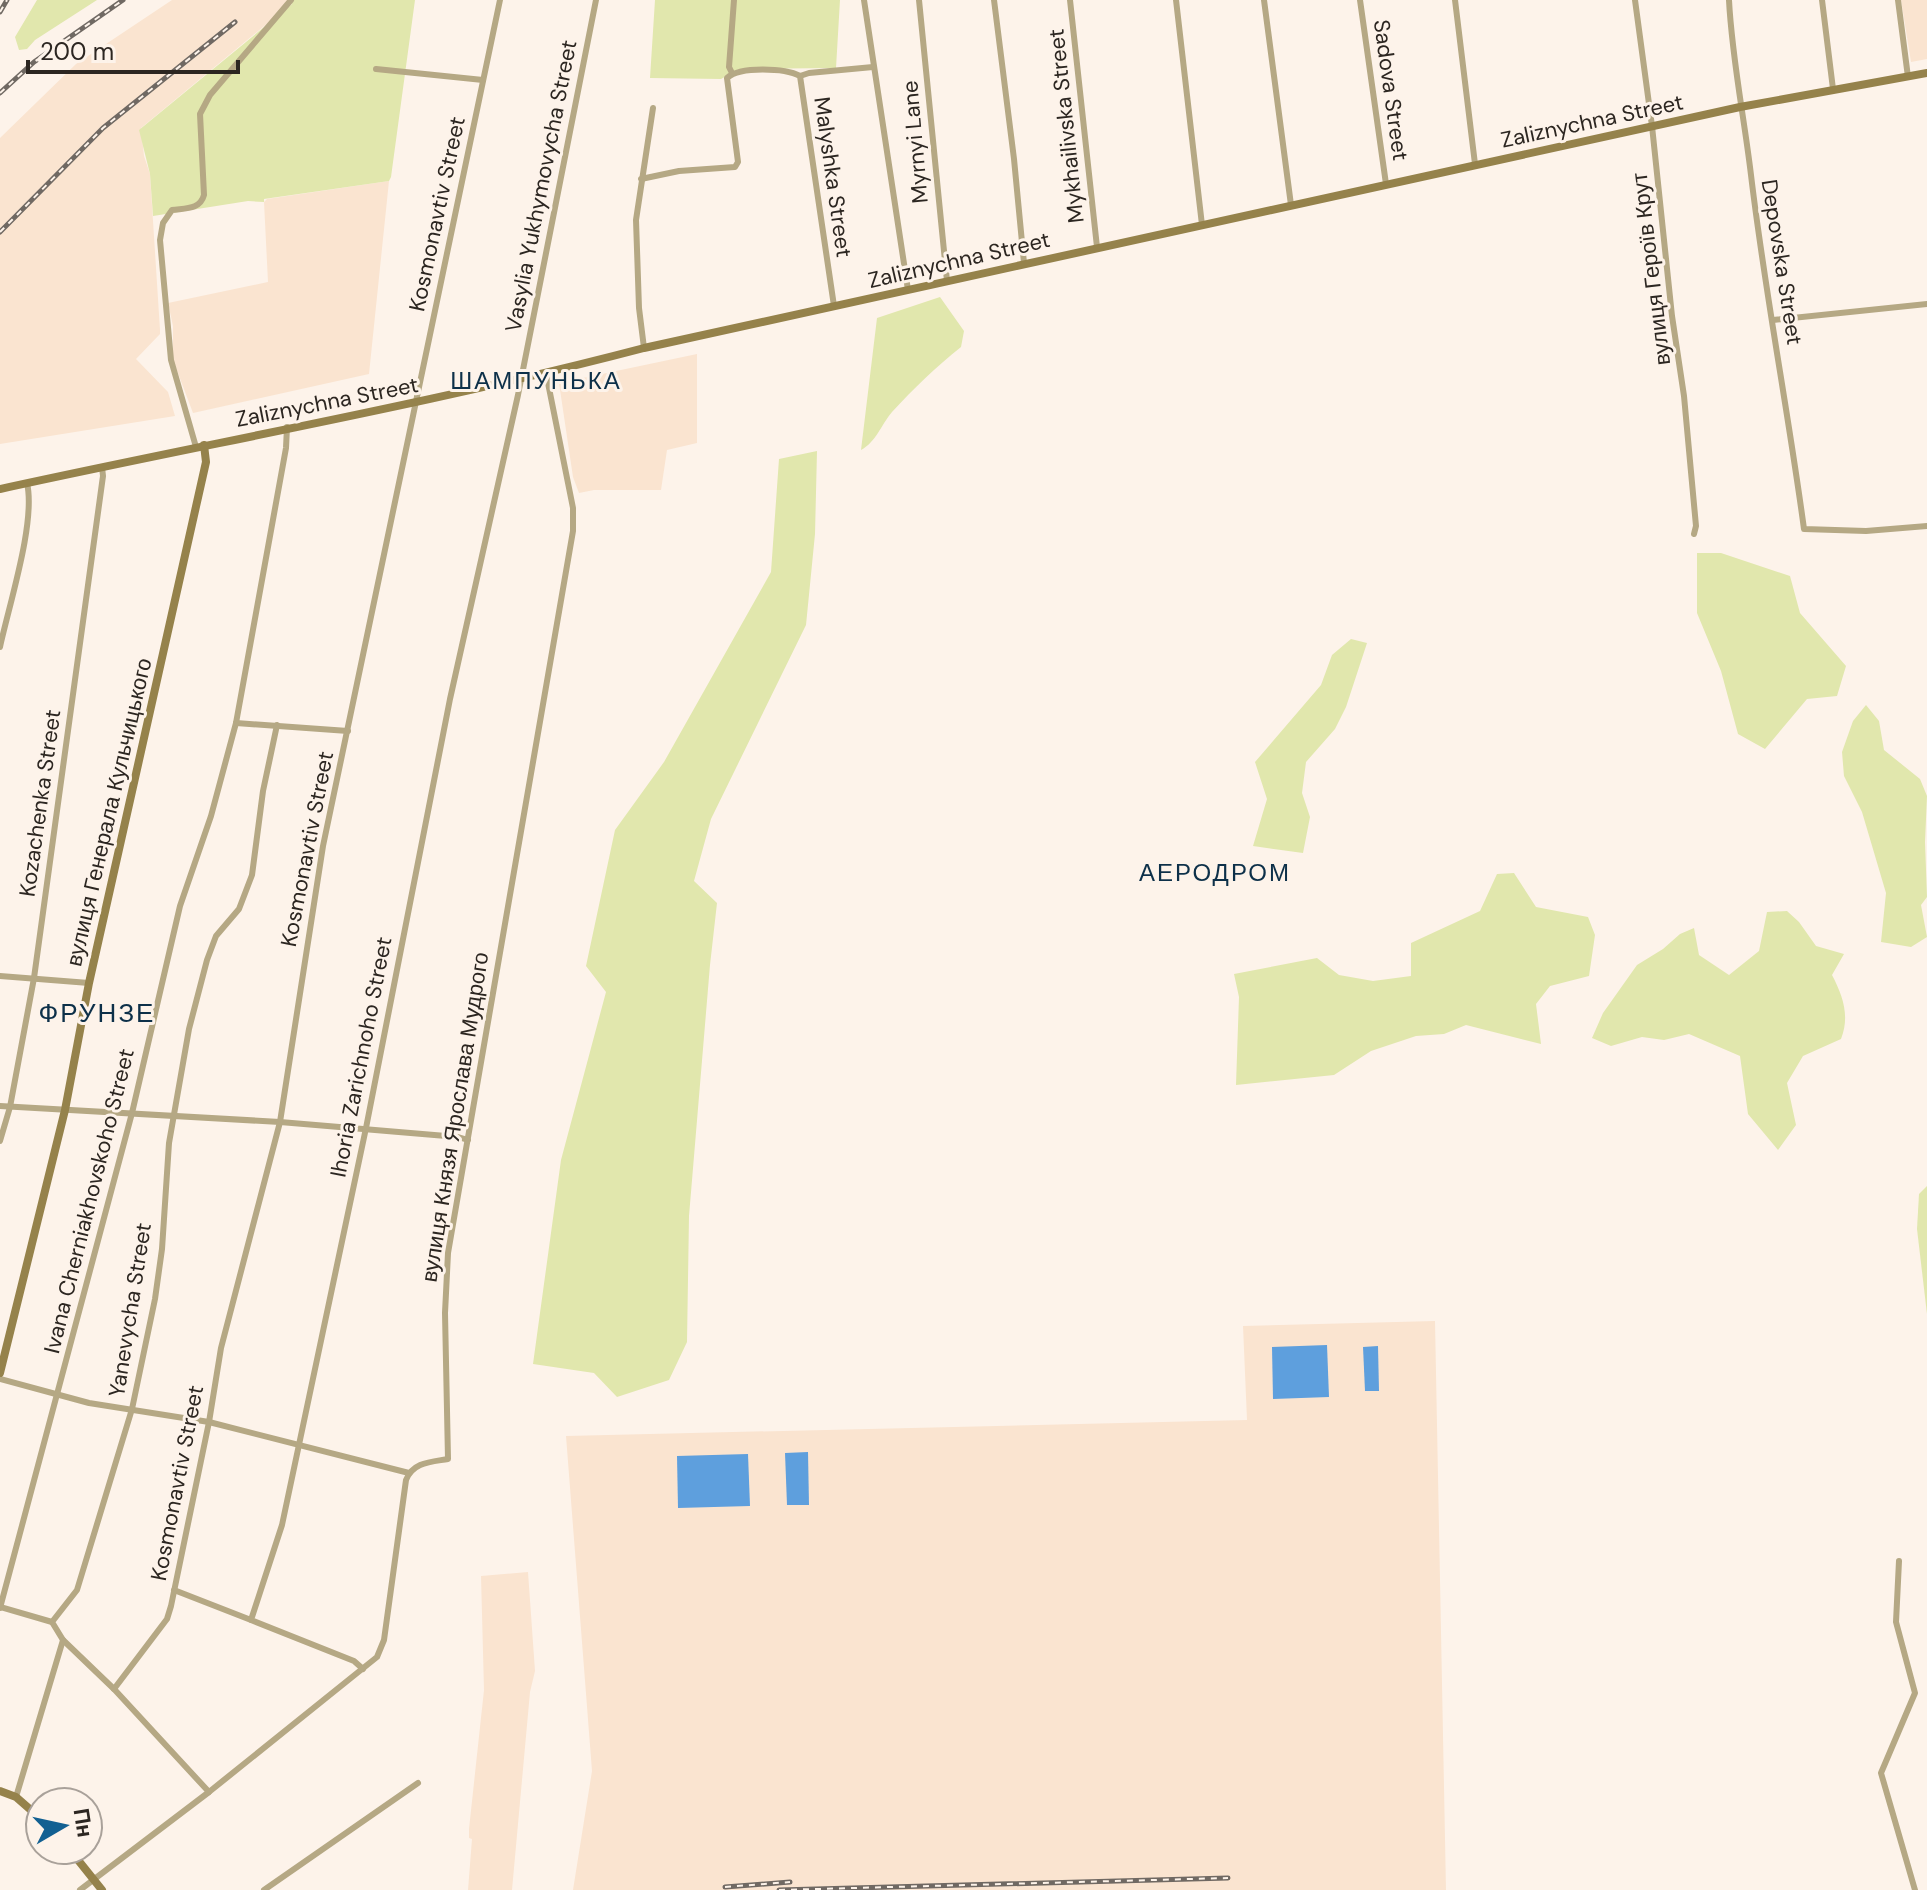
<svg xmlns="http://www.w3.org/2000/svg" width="1927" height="1890" viewBox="0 0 1927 1890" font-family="'DM Sans',sans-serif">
	<rect width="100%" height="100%" fill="#fdf3ea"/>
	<!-- built -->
	<g fill="#fae4d0">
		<path d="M172,0H290L292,3L141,128L144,156L150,174L160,330V334L136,359L168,392L175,416L0,444V138L76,64Z"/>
		<path d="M1901,0H1927V59L1911,62Z"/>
		<path d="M389,181L369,374L193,413L173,360V326L168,303L268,282L264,202L267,199Z"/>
		<path d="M697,354V443L667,450L661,490H594L579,493L573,477L559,383Z"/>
		<path d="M1435,1321L1446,1890H573L592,1771L566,1436L1247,1420L1243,1326Z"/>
		<path d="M528,1572L535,1671L530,1692L512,1890H468L472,1839L469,1838V1829L484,1690L481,1576Z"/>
	</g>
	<!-- green -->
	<g fill="#e1e7ad">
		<path d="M37,0H97L35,40L27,49L19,50L15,37Z"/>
		<path d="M290,0H415L391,177L389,181L264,199V202L248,201L153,216L150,174L139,130L292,4Z"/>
		<path d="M655,0H840L836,68L739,69L721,79L650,78Z"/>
		<path d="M940,297L964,331L961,347C936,367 914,388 892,412C881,425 876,442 861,450L877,318Z"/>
		<path d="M817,451L815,534L806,625L711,819L694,881L717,903L710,965L689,1216L687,1342L669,1380L617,1397L594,1373L533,1364L561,1160L606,992L586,966L615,830L664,762L771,572L779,459Z"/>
		<path d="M1697,553H1721L1790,576L1800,613L1846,666L1837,696L1807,699L1765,749L1738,734L1721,671L1697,613Z"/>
		<path d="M1351,639L1367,643L1346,707L1335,729L1306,762L1302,793L1310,817L1303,853L1253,846L1267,799L1255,762L1321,685L1332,655Z"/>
		<path d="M1866,705L1879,721L1884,750L1920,779L1927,796L1925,842L1927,897L1921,905L1927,937L1911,947L1881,942L1886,893L1862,812L1844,776L1842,752L1853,721Z"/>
		<path d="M1514,873L1536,907L1588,917L1595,935L1589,976L1550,986L1536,1004L1541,1044L1466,1025L1444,1034L1416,1036L1371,1051L1334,1075L1236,1085L1239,997L1234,974L1317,958L1339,975L1373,981L1411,976V943L1480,911L1497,874Z"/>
		<path d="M1787,911L1799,922L1816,946L1844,954L1832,975C1843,996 1850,1016 1841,1039L1803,1056L1787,1083L1796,1125L1778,1150L1748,1114L1740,1056L1689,1034L1664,1040L1642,1037L1611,1046L1592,1038L1603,1013L1637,965L1663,949L1680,934L1694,928L1699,955L1729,975L1759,951L1767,912Z"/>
		<path d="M1927,1186V1314L1917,1229L1919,1194Z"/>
	</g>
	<!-- water -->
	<g fill="#5e9fdd">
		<path d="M1327,1345L1329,1397L1273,1399L1272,1347Z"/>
		<path d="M1378,1346L1379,1391H1365L1363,1347Z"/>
		<path d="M808,1452L809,1505H787L785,1453Z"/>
		<path d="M748,1454L750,1506L678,1508L677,1456Z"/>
	</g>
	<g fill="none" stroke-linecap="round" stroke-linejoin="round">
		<!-- street -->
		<g stroke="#b5a884" stroke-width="6">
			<path d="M864,0L908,290"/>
			<path d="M919,0L947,281"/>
			<path d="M994,0L1014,159L1024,263"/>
			<path d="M1070,0L1097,247"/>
			<path d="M1176,0L1202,225"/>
			<path d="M1264,0L1291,205"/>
			<path d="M1360,0L1386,184"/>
			<path d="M1455,0L1475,164"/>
			<path d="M1635,0L1652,126L1672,316L1684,396L1696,526L1694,534"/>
			<path d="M1729,0C1732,59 1744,116 1751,175C1765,293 1788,410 1804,529L1866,531L1927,526"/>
			<path d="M1822,0L1833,89"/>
			<path d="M1898,0L1908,77"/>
			<path d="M376,69L483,80"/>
			<path d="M732,73L729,67L734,0"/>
			<path d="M800,76L809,73L873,67"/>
			<path d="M641,179L679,171L735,167L738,162L727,78C740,66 785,68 800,76L834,306"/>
			<path d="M1773,320L1927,304"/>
			<path d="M644,348L639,308L636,220L653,108"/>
			<path d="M196,447L171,360L160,240L163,223L172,210C185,208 200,210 204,195L200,114L210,95L291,0"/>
			<path d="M0,647C9,605 36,522 27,483"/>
			<path d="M236,723L348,731"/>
			<path d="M0,976L89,983"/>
			<path d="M0,1106L280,1122L458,1137L468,1140"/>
			<path d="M0,1141L10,1107L34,978L103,476L102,467"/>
			<path d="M0,1379L89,1403L209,1422L409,1473"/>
			<path d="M1899,1561L1896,1622L1915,1693L1881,1773L1915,1890"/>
			<path d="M174,1590L251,1620"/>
			<path d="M0,1607L52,1622"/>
			<path d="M0,1608L132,1113L180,906L211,816L236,723L286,448L287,427"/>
			<path d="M63,1640L114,1689L209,1792"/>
			<path d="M363,1669L354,1661L251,1620L282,1525L366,1128L450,699L518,395L596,0"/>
			<path d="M114,1689L167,1619L171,1606L209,1422L221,1348L280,1122L323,846L500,0"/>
			<path d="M16,1797L63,1640L52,1622L77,1590L132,1409L155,1299L162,1249L169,1143L189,1029L207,960L216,936L239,909L252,875L263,791L277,725"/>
			<path d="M80,1890L209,1792L377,1657L384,1640L406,1480C413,1462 431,1462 448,1459L445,1313L448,1253L573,531V508L546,373"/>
			<path d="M264,1890L418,1783"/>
		</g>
		<!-- secondary -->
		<g stroke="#95824b" stroke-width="8">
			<path d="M0,489C214,442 431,404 644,348L1740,107L1927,73"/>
			<path d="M0,1373L65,1110L89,983L206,462L204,445"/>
			<path d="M0,1791L16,1797L40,1818"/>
			<path d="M70,1850L102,1890"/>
		</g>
		<!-- rail casing -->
		<g stroke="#706963" stroke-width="5">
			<g id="rail">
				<path d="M0,12L7,0"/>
				<path d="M0,93L34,62L123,0"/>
				<path d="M0,232L103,128L235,22"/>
				<path d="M725,1887L790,1882"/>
				<path d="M779,1890L1228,1878"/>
			</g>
		</g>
		<!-- rail -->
		<use href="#rail" stroke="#fdf3ea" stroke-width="2" stroke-dasharray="6" stroke-linecap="butt"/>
	</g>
	<g text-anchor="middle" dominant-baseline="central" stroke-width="6" stroke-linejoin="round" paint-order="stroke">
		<!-- street labels -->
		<g font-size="22" fill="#2c2621" stroke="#fdf3ea">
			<text transform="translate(1391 90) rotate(82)">Sadova Street</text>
			<text transform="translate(1592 121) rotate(-12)">Zaliznychna Street</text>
			<text transform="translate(1066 126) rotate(-96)">Mykhailivska Street</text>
			<text transform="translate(915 142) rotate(-95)">Myrnyi Lane</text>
			<text transform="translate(833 177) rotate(82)">Malyshka Street</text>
			<text transform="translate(541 186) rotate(-79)">Vasylia Yukhymovycha Street</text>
			<text transform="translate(437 214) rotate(-78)">Kosmonavtiv Street</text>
			<text transform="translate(959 260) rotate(-13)">Zaliznychna Street</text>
			<text transform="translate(1782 262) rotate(81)">Depovska Street</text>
			<text transform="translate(1651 269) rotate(-97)">вулиця Героїв Крут</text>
			<text transform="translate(327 402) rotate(-11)">Zaliznychna Street</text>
			<text transform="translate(40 803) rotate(-82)">Kozachenka Street</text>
			<text transform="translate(109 812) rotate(-77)">вулиця Генерала Кульчицького</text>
			<text transform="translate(307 849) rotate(-79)">Kosmonavtiv Street</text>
			<text transform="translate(361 1057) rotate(-79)">Ihoria Zarichnoho Street</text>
			<text transform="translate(455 1117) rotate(-81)">вулиця Князя Ярослава Мудрого</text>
			<text transform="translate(89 1201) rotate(-76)">Ivana Cherniakhovskoho Street</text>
			<text transform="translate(130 1310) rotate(-81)">Yanevycha Street</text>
			<text transform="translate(177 1483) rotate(-79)">Kosmonavtiv Street</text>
		</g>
		<!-- neighbourhood labels -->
		<g font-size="24" letter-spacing="2" fill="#0d3049" stroke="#fdf3ea">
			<text x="536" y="380">ШАМПУНЬКА</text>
			<text x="1215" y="872">АЕРОДРОМ</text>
		</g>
		<!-- quarter labels -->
		<g font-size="26" letter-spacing="2" fill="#0d3049" stroke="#fdf3ea">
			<text x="97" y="1013">ФРУНЗЕ</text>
		</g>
	</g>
	<!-- north arrow -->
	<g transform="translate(64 1826) rotate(81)"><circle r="38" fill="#fdf3ea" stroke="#a9a19a" stroke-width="2"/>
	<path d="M0-6L14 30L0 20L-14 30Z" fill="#126092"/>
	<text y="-12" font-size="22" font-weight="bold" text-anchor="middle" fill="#2c2621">Пн</text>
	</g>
	<!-- scale -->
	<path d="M28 60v12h210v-12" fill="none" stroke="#2c2621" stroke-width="4"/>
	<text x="40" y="60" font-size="24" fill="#2c2621" stroke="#fdf3ea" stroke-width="6" paint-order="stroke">200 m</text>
</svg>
